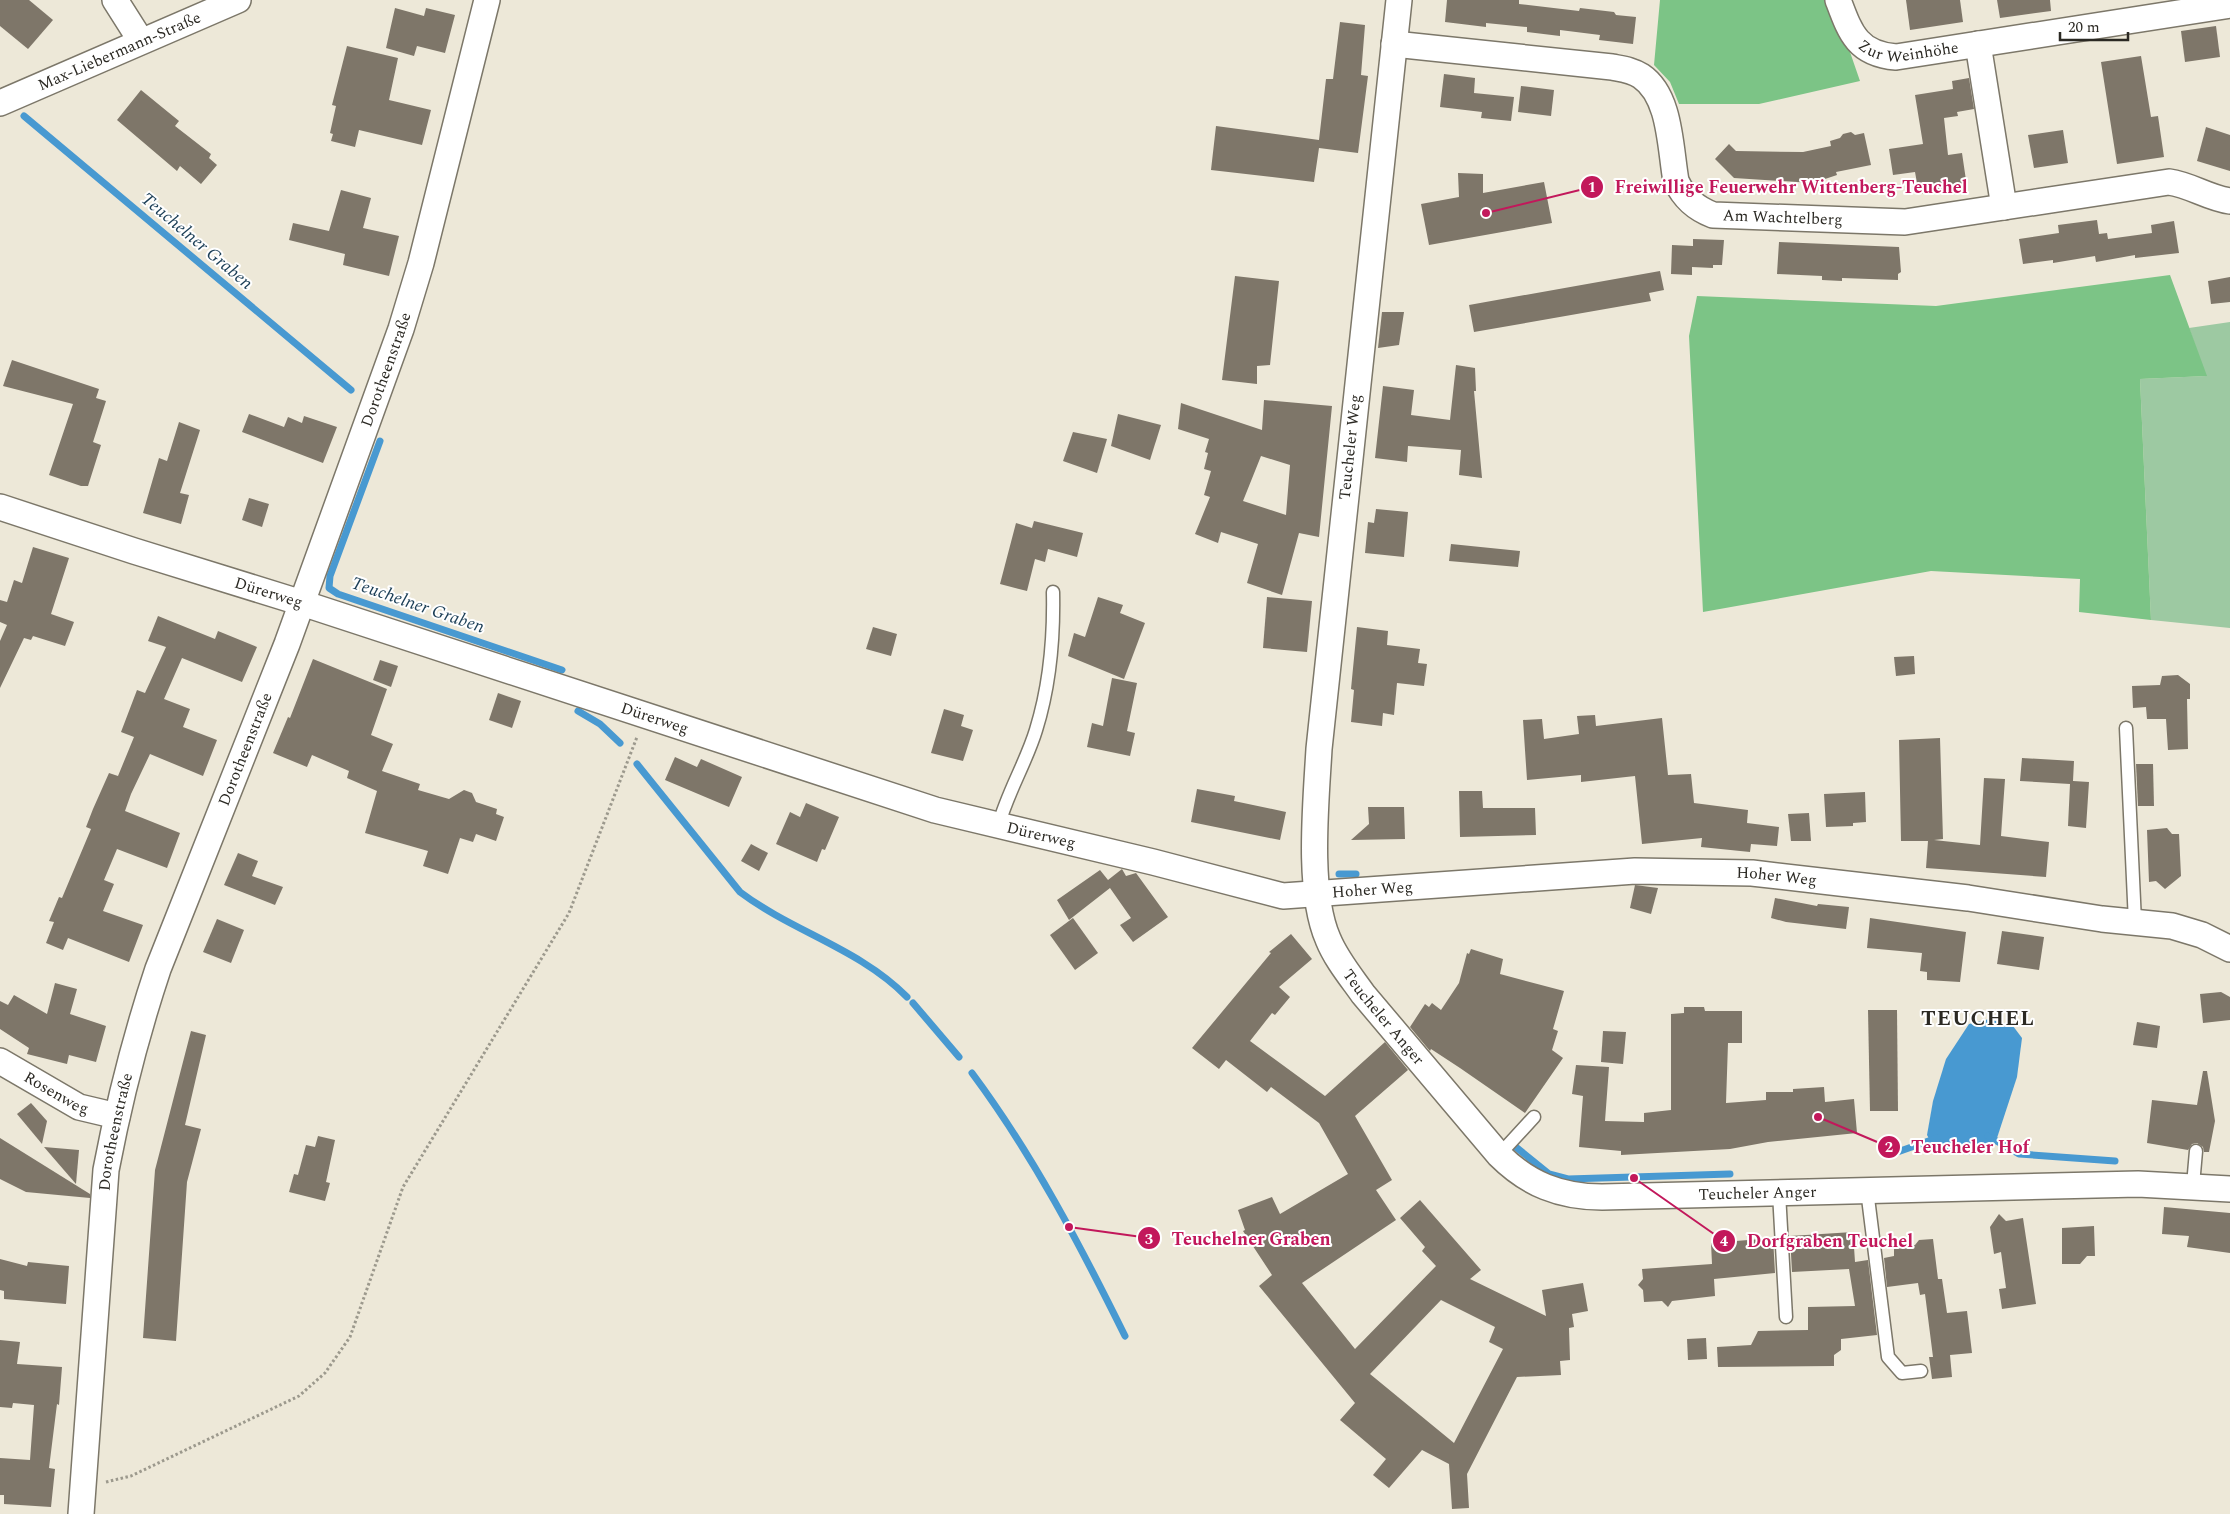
<svg xmlns="http://www.w3.org/2000/svg" width="2230" height="1514" viewBox="0 0 2230 1514" font-family="Spectral,serif">
	<rect width="100%" height="100%" fill="#ede8d8"/>
	<!-- green -->
	<path fill="#9dc9a2" d="M2230,322V628L2151,620L2140,379L2206,376L2189,328Z"/>
	<!-- forest -->
	<g fill="#7cc486">
		<path d="M1660,0H1832L1860,81L1759,104H1679L1670,82L1654,65Z"/>
		<path d="M2170,275L2207,376L2140,379L2151,620L2079,612L2080,579L1931,571L1703,612L1689,336L1697,296L1936,306Z"/>
	</g>
	<!-- water -->
	<path fill="#4899d1" d="M1989,1019L2013,1026L2022,1038L2017,1077L1996,1141L1976,1155L1935,1150L1927,1135L1933,1101L1946,1059L1969,1024Z"/>
	<g fill="none" stroke-linecap="round" stroke-linejoin="round">
		<!-- stream -->
		<g stroke="#4899d1" stroke-width="7">
			<path d="M24,116L351,390"/>
			<path d="M380,441L330,576L329,588L338,594L562,670"/>
			<path d="M578,711L600,724L620,743"/>
			<path d="M637,764L740,892C793,932 860,949 907,997"/>
			<path d="M1339,874H1356"/>
			<path d="M913,1003L959,1057"/>
			<path d="M972,1073C1033,1155 1080,1245 1125,1336"/>
			<path d="M1988,1136L2019,1154L2115,1161"/>
			<path d="M1517,1148L1549,1174L1568,1179L1730,1174"/>
			<path d="M1889,1155L1937,1138"/>
		</g>
	</g>
	<!-- building -->
	<g fill="#7e7669" fill-rule="evenodd">
		<path d="M0,0H29L53,20L28,49L0,26Z"/>
		<path d="M1447,0H1519V4L1579,11L1580,8L1614,12L1616,15L1636,17L1633,44L1599,40L1600,35L1560,30V36L1527,32V27L1486,23V27L1445,22Z"/>
		<path d="M1906,0H1960L1963,22L1910,30Z"/>
		<path d="M1997,0H2050L2051,11L2000,18Z"/>
		<path d="M395,8L424,16L426,8L455,15L445,53L417,46L414,56L386,48Z"/>
		<path d="M1340,22L1365,25L1361,75L1368,76L1358,153L1319,148L1314,182L1211,170L1216,126L1319,140L1326,79H1333Z"/>
		<path d="M2216,26L2220,57L2185,62L2181,31Z"/>
		<path d="M347,46L398,58L389,100L431,110L422,145L359,130L355,147L331,141L333,134L330,133L336,106L332,105Z"/>
		<path d="M2141,56L2151,117L2158,116L2164,157L2117,164L2101,62Z"/>
		<path d="M1444,74L1475,78L1474,93L1514,97L1511,121L1481,118L1482,112L1440,107Z"/>
		<path d="M1969,78L1974,109L1957,112L1958,116L1944,118L1948,155L1962,153L1967,187L1919,194L1915,172L1893,175L1889,149L1923,144L1915,95L1953,89L1952,81Z"/>
		<path d="M1521,86L1554,90L1551,116L1518,112Z"/>
		<path d="M141,90L179,121L175,126L211,154L209,158L217,165L201,184L180,166L177,171L117,120Z"/>
		<path d="M2206,127L2230,135V171L2197,161Z"/>
		<path d="M2063,130L2068,163L2034,168L2028,135Z"/>
		<path d="M1851,132L1855,135L1864,133L1871,165L1836,172L1837,175L1813,183L1734,178L1715,159L1729,144L1736,151L1803,152L1831,146L1830,141L1840,138L1843,134Z"/>
		<path d="M1458,173L1483,174V193L1544,182L1552,223L1429,245L1421,204L1459,197Z"/>
		<path d="M341,190L371,198L363,228L399,236L389,276L343,265L345,254L289,240L293,223L329,231Z"/>
		<path d="M2097,220L2099,234L2107,233L2108,239L2152,233L2151,225L2174,221L2179,253L2135,258V255L2096,262L2095,256L2053,263V260L2023,264L2019,239L2059,233L2058,225Z"/>
		<path d="M1693,239L1724,240L1722,265H1713V268L1692,267V275L1671,274L1672,245L1693,246Z"/>
		<path d="M1779,242L1899,247L1901,272L1898,274V280L1842,278V281L1822,280V276L1777,274Z"/>
		<path d="M1660,271L1664,290L1649,293L1651,301L1474,332L1469,305Z"/>
		<path d="M1235,276L1279,281L1270,365L1257,366V384L1222,380Z"/>
		<path d="M2230,277V302L2211,304L2208,281Z"/>
		<path d="M1382,312H1404L1399,345L1378,348Z"/>
		<path d="M12,360L99,389L96,398L106,401L93,442L101,445L88,486H81L49,475L73,404L3,386Z"/>
		<path d="M1456,365L1475,368L1476,391H1474L1482,478L1459,475L1461,450L1408,446L1407,462L1375,458L1383,386L1414,390L1411,415L1450,420Z"/>
		<path d="M1264,400L1332,406L1319,537L1299,533L1282,595L1247,583L1258,544L1221,532L1218,543L1195,534L1210,497L1204,495L1211,471L1204,469L1208,453L1205,452L1209,439L1178,429L1181,403L1262,430ZM1261,456L1290,465L1286,515L1243,501Z"/>
		<path d="M249,414L284,427L288,417L302,423L304,416L337,427L323,463L242,432Z"/>
		<path d="M1118,414L1161,425L1150,460L1111,446Z"/>
		<path d="M179,422L200,430L180,493L189,495L181,524L143,513L159,458L167,461Z"/>
		<path d="M1073,432L1107,439L1097,473L1063,461Z"/>
		<path d="M249,498L269,504L262,527L242,520Z"/>
		<path d="M1376,509L1408,512L1404,557L1365,553L1368,522L1374,523Z"/>
		<path d="M1034,521L1083,533L1077,557L1048,549L1045,562L1035,559L1027,591L1000,584L1016,523L1032,528Z"/>
		<path d="M1451,544L1520,551L1518,567L1449,561Z"/>
		<path d="M33,547L69,558L51,614L74,622L65,646L33,636L31,640L24,638L0,688V641L7,625L0,622V600L7,602L14,580L22,583Z"/>
		<path d="M1098,597L1123,605L1120,613L1145,623L1124,679L1068,656L1074,633L1085,637Z"/>
		<path d="M1267,597L1312,601L1307,652L1263,648Z"/>
		<path d="M158,616L215,639L218,631L257,647L242,682L182,658L164,699L190,709L183,727L217,740L203,776L150,754L131,794L125,811L180,833L167,868L117,849L104,880L114,884L103,911L143,925L129,962L68,938L63,950L46,943L54,922L49,921L59,897L62,898L91,829L86,827L93,809L109,773L118,776L134,737L121,732L137,690L145,693L166,647L148,641Z"/>
		<path d="M873,627L897,634L891,656L866,649Z"/>
		<path d="M1357,627L1388,631L1387,645L1420,649L1418,663L1427,664L1424,686L1397,683L1394,715L1383,713L1382,726L1351,722L1354,690L1351,689Z"/>
		<path d="M1914,656L1915,674L1896,676L1894,657Z"/>
		<path d="M313,659L387,689L371,735L393,744L382,771L420,784L418,790L449,799L464,790L472,793L476,802L497,809L496,814L504,817L496,841L476,834L473,842L460,838L448,874L423,866L428,851L365,833L377,791L347,778L349,771L312,755L307,767L273,753L288,717L290,718Z"/>
		<path d="M380,660L398,666L391,687L373,680Z"/>
		<path d="M2178,675L2190,684V699H2187L2188,749L2168,750L2166,719H2147L2146,707L2133,708L2132,686L2160,685L2162,676Z"/>
		<path d="M1112,678L1137,683L1127,731L1135,733L1130,756L1087,747L1092,723L1103,726Z"/>
		<path d="M498,693L521,701L512,728L489,720Z"/>
		<path d="M944,709L964,715L961,726L973,730L963,761L931,753Z"/>
		<path d="M1595,715L1596,726L1662,718L1668,775L1691,774L1694,803L1748,810L1747,823L1779,827L1777,846L1751,844L1750,852L1701,847L1702,838L1642,844L1635,776L1581,782V775L1527,780L1523,720L1542,719L1544,739L1579,734L1577,716Z"/>
		<path d="M1940,738L1943,839L1934,840L1980,845L1984,778L2005,779L2001,836L2049,842L2046,877L1926,868L1928,841H1901L1899,740Z"/>
		<path d="M675,757L697,767L701,759L742,777L729,807L665,780Z"/>
		<path d="M2022,758L2074,761L2073,781L2089,782L2086,828L2068,826L2070,784L2020,781Z"/>
		<path d="M2136,764H2153L2154,806H2138Z"/>
		<path d="M1197,789L1235,796L1234,801L1286,812L1280,840L1191,822Z"/>
		<path d="M1459,791H1482L1483,808H1535L1536,835L1460,837Z"/>
		<path d="M1865,792L1866,822L1853,823V826L1826,827L1824,794Z"/>
		<path d="M806,803L839,817L825,850L822,849L817,862L776,844L790,812L800,817Z"/>
		<path d="M1368,807H1404L1405,839L1351,840L1369,824Z"/>
		<path d="M1809,813L1811,841H1791L1788,814Z"/>
		<path d="M2167,828L2172,834H2179L2181,876L2165,889L2156,881L2149,882L2147,830Z"/>
		<path d="M751,844L768,853L759,871L741,861Z"/>
		<path d="M238,853L258,861L252,876L283,887L275,905L224,885Z"/>
		<path d="M1122,869L1126,876L1136,873L1168,917L1133,942L1120,925L1131,918L1110,888L1069,920L1057,900L1100,870L1108,880Z"/>
		<path d="M1635,885L1658,888L1651,914L1630,908Z"/>
		<path d="M1775,898L1817,906L1818,904L1849,907L1846,929L1786,922L1771,918Z"/>
		<path d="M1073,918L1098,953L1075,970L1050,935Z"/>
		<path d="M1870,918L1966,932L1960,982L1927,980V972L1920,971L1922,953L1867,948Z"/>
		<path d="M217,919L244,930L231,963L203,952Z"/>
		<path d="M2002,931L2044,937L2039,970L1997,964Z"/>
		<path d="M1291,934L1312,959L1279,987L1290,997L1275,1015L1272,1013L1250,1041L1325,1096L1385,1042L1408,1070L1355,1116L1392,1180L1376,1190L1396,1220L1302,1283L1355,1349L1436,1266L1422,1251L1425,1247L1400,1218L1420,1200L1481,1270L1470,1279L1546,1316L1542,1290L1583,1283L1588,1311L1572,1314L1574,1327L1569,1328L1570,1360L1560,1361L1561,1375L1517,1377L1467,1474L1469,1508L1452,1509L1449,1464L1422,1450L1389,1488L1373,1475L1386,1459L1340,1420L1355,1403L1259,1286L1272,1275L1243,1231L1245,1230L1238,1210L1272,1197L1280,1214L1348,1174L1319,1123L1271,1087L1267,1092L1226,1060L1219,1069L1192,1048L1271,953L1269,952ZM1441,1300L1495,1327L1489,1342L1503,1349L1454,1443L1370,1374Z"/>
		<path d="M1471,949L1503,959L1500,974L1564,991L1553,1029L1558,1031L1552,1050L1563,1058L1525,1113L1460,1068L1431,1049L1430,1051L1410,1027L1425,1004L1429,1007L1432,1003L1441,1010L1459,983L1467,953L1469,954Z"/>
		<path d="M55,983L77,989L70,1014L106,1026L96,1062L69,1055L67,1064L27,1054L29,1048L0,1029V1001L8,1005L14,995L47,1014Z"/>
		<path d="M2221,992L2230,997V1020L2203,1023L2200,994Z"/>
		<path d="M1684,1007H1704L1705,1011H1742V1043H1728L1726,1103L1766,1100V1092H1793V1089L1824,1087L1825,1102L1854,1099L1857,1133L1768,1142L1730,1149L1621,1155V1151L1579,1147L1583,1096L1572,1094L1576,1065L1609,1067L1605,1121L1644,1122V1113L1671,1110V1014L1684,1013Z"/>
		<path d="M1868,1010H1897L1898,1111H1870Z"/>
		<path d="M2137,1022L2160,1026L2157,1048L2133,1045Z"/>
		<path d="M191,1031L206,1035L185,1125L201,1129L187,1182L176,1341L143,1338L155,1170Z"/>
		<path d="M1603,1031L1626,1032L1623,1064L1601,1062Z"/>
		<path d="M2203,1071H2207L2215,1121L2209,1152H2204L2203,1147L2197,1143L2192,1144L2188,1150L2147,1143L2152,1100L2197,1105Z"/>
		<path d="M31,1103L47,1121L42,1144L17,1114Z"/>
		<path d="M318,1136L335,1140L326,1182L330,1183L325,1201L289,1192L294,1174L298,1175L306,1145L315,1147Z"/>
		<path d="M0,1138L90,1194V1198L26,1192L0,1179Z"/>
		<path d="M44,1147L79,1150L76,1184Z"/>
		<path d="M2164,1207L2230,1213V1253L2187,1247L2189,1236L2162,1234Z"/>
		<path d="M1999,1214L2006,1221L2023,1218L2036,1304L2002,1309L1999,1289L2006,1288L2001,1252L1994,1254L1990,1227Z"/>
		<path d="M2094,1226L2095,1256H2087L2080,1264H2062V1228Z"/>
		<path d="M1853,1232L1855,1262L1868,1260L1877,1335L1841,1339V1350L1834,1355V1366L1718,1367L1717,1347L1751,1345L1758,1331L1808,1330V1307L1855,1306L1849,1269L1792,1272L1790,1236Z"/>
		<path d="M1773,1238L1775,1273L1714,1279L1715,1296L1672,1301L1668,1307L1662,1301L1644,1302L1643,1290L1638,1285L1643,1279L1642,1269L1712,1264L1711,1243Z"/>
		<path d="M1933,1239L1938,1279H1942L1947,1313L1967,1311L1972,1353L1950,1355L1952,1377L1932,1379L1929,1357H1933L1925,1294L1920,1295L1918,1283L1887,1287L1884,1258L1894,1256V1248L1915,1245L1919,1240Z"/>
		<path d="M0,1259L27,1266L28,1262L69,1266L66,1304L4,1299V1291L0,1290Z"/>
		<path d="M1706,1338L1707,1359L1688,1360L1687,1339Z"/>
		<path d="M0,1340L20,1342L17,1364L62,1367L59,1405L57,1404L49,1468L55,1469L51,1507L4,1504V1495H0V1458L30,1460L34,1405L13,1403L12,1408L0,1407Z"/>
	</g>
	<g fill="none" stroke-linecap="round" stroke-linejoin="round">
		<!-- service casing -->
		<g stroke="#7c7769" stroke-width="15">
			<g id="service">
				<path d="M2126,728L2135,922"/>
				<path d="M998,827C1007,793 1026,763 1036,730C1050,685 1054,639 1053,592"/>
				<path d="M1499,1155L1534,1117"/>
				<path d="M2193,1185L2196,1151"/>
				<path d="M1867,1190L1888,1357L1902,1373L1921,1371"/>
				<path d="M1779,1193L1786,1317"/>
			</g>
		</g>
		<!-- minor casing -->
		<g stroke="#7c7769" stroke-width="28">
			<g id="minor">
				<path d="M115,0L141,41"/>
				<path id="s1" d="M1399,0L1319,749C1316,802 1307,891 1328,939C1336,959 1351,977 1363,994L1499,1155C1528,1184 1560,1197 1602,1197L2138,1184L2230,1189"/>
				<path id="s2" d="M1838,0C1850,32 1857,54 1896,57L2230,5"/>
				<path id="s3" d="M1394,44L1612,67C1622,69 1632,70 1641,76C1671,96 1670,148 1676,181C1684,198 1695,208 1713,215L1905,222L2169,182C2191,185 2208,198 2230,201"/>
				<path d="M1978,44L2004,207"/>
				<path id="s4" d="M0,103L238,0"/>
				<path id="s5" d="M0,507L134,551L302,603L935,810L1153,862L1283,896L1635,871L1752,873L1968,898L2102,919L2172,926L2202,935L2230,949"/>
				<path id="s6" d="M0,1061L79,1107L117,1116"/>
				<path id="s7" d="M81,1514L106,1170C119,1102 136,1035 158,969L287,644L401,329L421,263L487,0"/>
			</g>
		</g>
		<!-- path -->
		<path stroke="#9c998d" stroke-width="3" stroke-dasharray="2.5 2.5" stroke-linecap="butt" d="M106,1482L131,1476L299,1396L325,1373L350,1337L403,1187L569,913L637,737"/>
		<!-- service -->
		<use href="#service" stroke="#fff" stroke-width="12"/>
		<!-- minor -->
		<use href="#minor" stroke="#fff" stroke-width="25"/>
	</g>
	<g text-anchor="middle" dominant-baseline="central" stroke-width="4" stroke-linejoin="round" paint-order="stroke">
		<!-- street labels -->
		<g font-size="16" fill="#2b2923" stroke="#fff">
			<text stroke="none"><textPath href="#s2" startOffset="100">Zur Weinhöhe</textPath></text>
			<text stroke="none"><textPath href="#s4" startOffset="130">Max-Liebermann-Straße</textPath></text>
			<text stroke="none"><textPath href="#s3" startOffset="485">Am Wachtelberg</textPath></text>
			<text stroke="none"><textPath href="#s7" startOffset="1194">Dorotheenstraße</textPath></text>
			<text transform="translate(1350 447) rotate(-84)">Teucheler Weg</text>
			<text stroke="none"><textPath href="#s5" startOffset="282">Dürerweg</textPath></text>
			<text stroke="none"><textPath href="#s5" startOffset="688">Dürerweg</textPath></text>
			<text stroke="none"><textPath href="#s7" startOffset="789">Dorotheenstraße</textPath></text>
			<text stroke="none"><textPath href="#s5" startOffset="1092">Dürerweg</textPath></text>
			<text stroke="none"><textPath href="#s5" startOffset="1836">Hoher Weg</textPath></text>
			<text stroke="none"><textPath href="#s5" startOffset="1431">Hoher Weg</textPath></text>
			<text stroke="none"><textPath href="#s1" startOffset="1041">Teucheler Anger</textPath></text>
			<text stroke="none"><textPath href="#s6" startOffset="65">Rosenweg</textPath></text>
			<text stroke="none"><textPath href="#s7" startOffset="384">Dorotheenstraße</textPath></text>
			<text stroke="none"><textPath href="#s1" startOffset="1491">Teucheler Anger</textPath></text>
		</g>
		<!-- water labels -->
		<g font-size="18" font-style="italic" fill="#1b3e56" stroke="#fff">
			<text transform="translate(197 241) rotate(40)">Teuchelner Graben</text>
			<text transform="translate(418 605) rotate(19)">Teuchelner Graben</text>
		</g>
		<!-- district labels -->
		<g font-size="21" font-weight="bold" letter-spacing="1" fill="#2b2923" stroke="#fff">
			<text x="1978" y="1019">TEUCHEL</text>
		</g>
	</g>
	<!-- callouts -->
	<path fill="none" stroke="#c2185b" stroke-width="2" d="M1486 213L1592 187M1818 1117L1889 1147M1069 1227L1149 1238M1634 1178L1724 1241"/>
	<g fill="#c2185b" stroke="#fff" stroke-width="2">
		<circle cx="1486" cy="213" r="5"/>
		<circle cx="1818" cy="1117" r="5"/>
		<circle cx="1069" cy="1227" r="5"/>
		<circle cx="1634" cy="1178" r="5"/>
		<circle cx="1592" cy="187" r="12"/>
		<circle cx="1889" cy="1147" r="12"/>
		<circle cx="1149" cy="1238" r="12"/>
		<circle cx="1724" cy="1241" r="12"/>
	</g>
	<g font-size="15" text-anchor="middle" font-weight="bold" fill="#fff">
		<text x="1592" y="192">1</text>
		<text x="1889" y="1152">2</text>
		<text x="1149" y="1244">3</text>
		<text x="1724" y="1246">4</text>
	</g>
	<g font-size="18" text-anchor="middle" font-weight="bold" fill="#c2185b" stroke="#fff" stroke-width="4" stroke-linejoin="round" paint-order="stroke">
		<text x="1791" y="193">Freiwillige Feuerwehr Wittenberg-Teuchel</text>
		<text x="1970" y="1153">Teucheler Hof</text>
		<text x="1251" y="1245">Teuchelner Graben</text>
		<text x="1830" y="1247">Dorfgraben Teuchel</text>
	</g>
	<!-- scale -->
	<path d="M2060 32v8h68v-8" fill="none" stroke="#2b2923" stroke-width="2.5"/>
	<text x="2068" y="32" font-size="15" fill="#2b2923" stroke="#ffffff" stroke-width="4" paint-order="stroke">20 m</text>
</svg>
